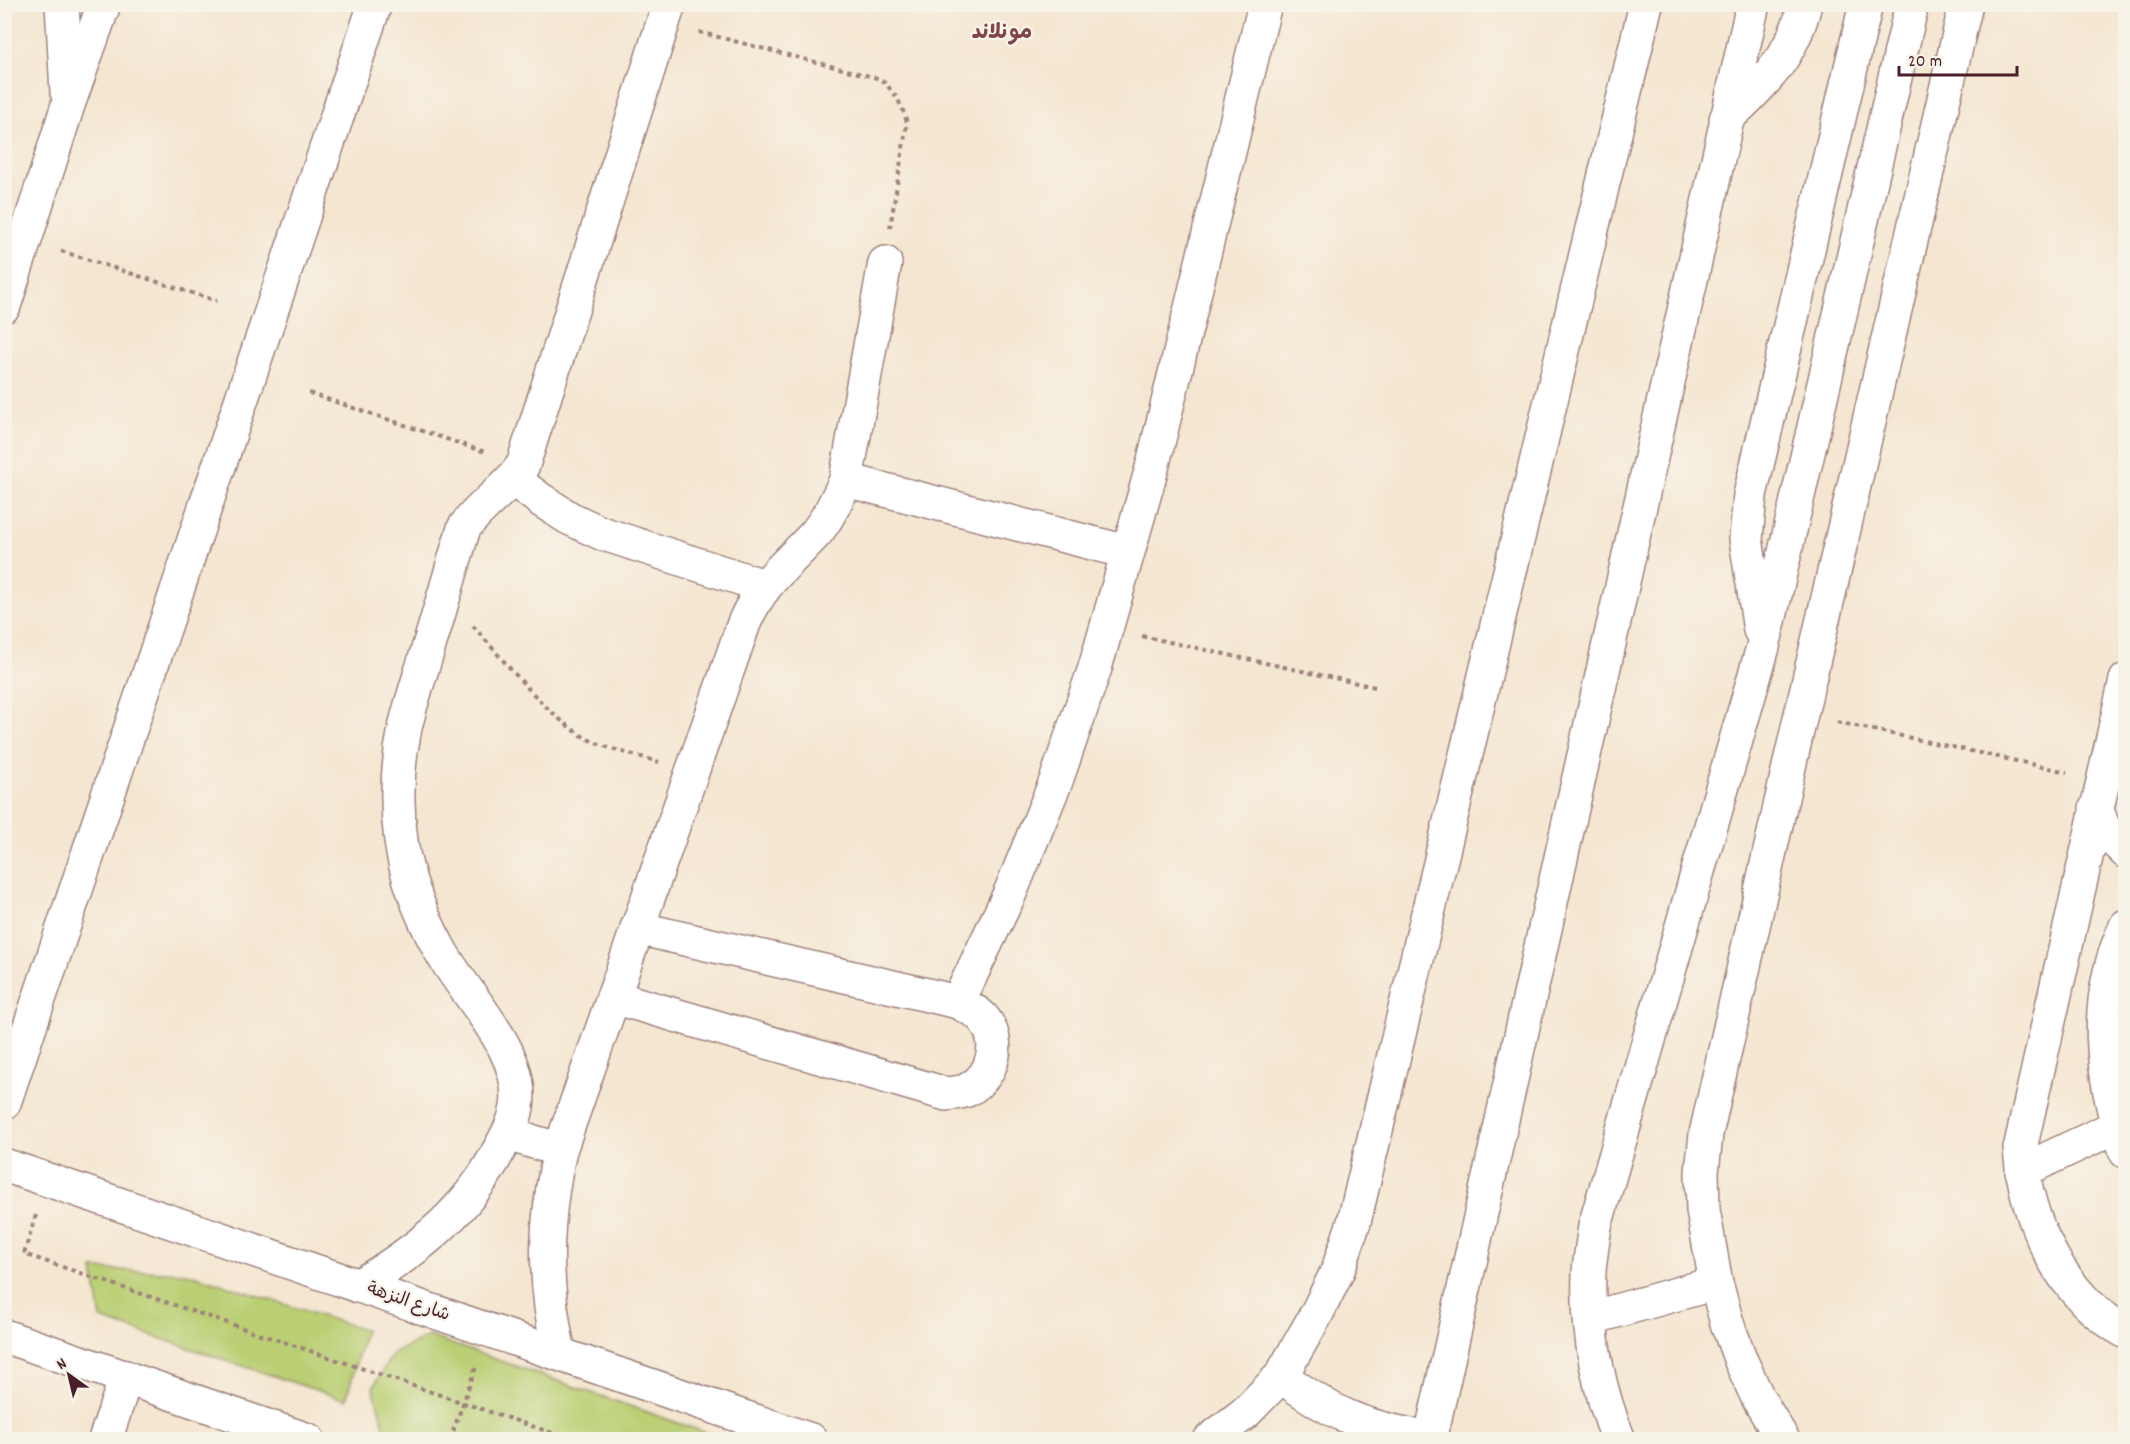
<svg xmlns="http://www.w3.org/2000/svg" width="2130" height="1444" viewBox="0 0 2130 1444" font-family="Dekko,'Playpen Sans Arabic',sans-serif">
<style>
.green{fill:#bacf73;stroke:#82774f;stroke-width:1.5}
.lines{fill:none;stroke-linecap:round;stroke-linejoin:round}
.minor-casing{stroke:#9f827e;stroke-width:36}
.tertiary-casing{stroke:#9f827e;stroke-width:36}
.secondary-casing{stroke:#9f827e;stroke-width:36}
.path{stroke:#9f827e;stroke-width:4;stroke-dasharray:4.5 4.5;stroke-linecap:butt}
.minor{stroke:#fff;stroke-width:33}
.tertiary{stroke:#fff;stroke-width:33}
.secondary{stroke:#fff;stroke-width:33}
.labels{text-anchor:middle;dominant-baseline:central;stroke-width:4.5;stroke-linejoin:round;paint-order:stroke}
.street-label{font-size:18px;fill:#4a1f2b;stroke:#f7f3e8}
.quarter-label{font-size:21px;font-weight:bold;fill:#80454c;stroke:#f7f3e8}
</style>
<rect width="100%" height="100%" fill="#f7f3e8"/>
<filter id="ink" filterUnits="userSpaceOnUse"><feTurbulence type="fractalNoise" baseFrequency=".0167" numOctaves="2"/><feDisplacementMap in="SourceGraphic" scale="12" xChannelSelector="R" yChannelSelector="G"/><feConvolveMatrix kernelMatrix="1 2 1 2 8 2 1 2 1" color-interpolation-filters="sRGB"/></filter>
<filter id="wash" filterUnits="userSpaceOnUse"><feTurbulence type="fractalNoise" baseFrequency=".008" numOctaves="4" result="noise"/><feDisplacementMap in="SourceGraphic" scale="24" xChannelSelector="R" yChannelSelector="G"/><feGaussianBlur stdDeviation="1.35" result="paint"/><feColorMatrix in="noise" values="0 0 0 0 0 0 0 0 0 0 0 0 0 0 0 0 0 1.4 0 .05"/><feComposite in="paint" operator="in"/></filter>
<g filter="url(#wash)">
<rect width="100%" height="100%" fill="#f4e6d0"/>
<g class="green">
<polygon points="93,1269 187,1273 365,1330 346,1400 101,1319"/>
<polygon points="429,1336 724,1439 422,1440 384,1427 373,1387 393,1353"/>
</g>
</g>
<g filter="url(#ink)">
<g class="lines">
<defs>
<g id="minor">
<polyline points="62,4 67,92"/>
<path d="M 1726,119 C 1763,85 1793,56 1805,4"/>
<polyline points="4,306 68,105 104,4"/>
<polyline points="513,479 541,500 569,518 601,533 764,586"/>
<polyline points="846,480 1127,552"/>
<polyline points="1760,630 1746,539 1750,495 1866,4"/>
<path d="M 2126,680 L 2020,1149 C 2026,1220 2060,1296 2126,1332"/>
<polyline points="2096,808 2105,831 2126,852"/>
<path d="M 2126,926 C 2091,1001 2101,1076 2126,1152"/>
<path d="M 613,997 L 946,1094 C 953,1093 963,1093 969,1089 C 994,1075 1003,1040 982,1017 C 977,1011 966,1007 958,1002 L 637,928"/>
<polyline points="958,1002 1010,893 1056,781 1095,668 1152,468 1265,4"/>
<polyline points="4,1103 375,4"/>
<polyline points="508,1134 560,1150"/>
<polyline points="2022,1171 2117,1126"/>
<path d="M 358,1286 C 412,1254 462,1216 493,1161 C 502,1144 514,1126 517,1107 C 526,1051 463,994 439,948 C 421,915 406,878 401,841 C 396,804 397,765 405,728 C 411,701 421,673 429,646 C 441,607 452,567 464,528 C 481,504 507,489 523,465 L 669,4"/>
<polyline points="1591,1318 1716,1283"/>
<path d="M 559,1353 C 543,1279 544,1224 560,1150 L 744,623 C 762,581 787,565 816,533 C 829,517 837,499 846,480 L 885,263"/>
<polyline points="105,1440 126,1377"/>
<path d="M 1619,1440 C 1597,1387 1587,1329 1589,1272 C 1590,1257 1593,1241 1595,1226 L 1763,647 L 1912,4"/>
<polyline points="1783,1440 1758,1398 1741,1361 1727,1323 1716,1283 1703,1210 1702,1172 1706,1134 1801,714 1966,4"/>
</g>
<g id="tertiary">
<path d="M 1281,1376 C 1331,1414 1367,1429 1430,1438"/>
<polyline points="1210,1440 1245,1413 1281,1376 1316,1315 1338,1270 1354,1222 1646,4"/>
<polyline points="1430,1440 1753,4"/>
</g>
<g id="secondary">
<polyline points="4,1165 811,1440"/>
<polyline points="4,1336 308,1440"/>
</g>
</defs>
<use href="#minor" class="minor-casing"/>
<use href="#tertiary" class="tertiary-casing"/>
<use href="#secondary" class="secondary-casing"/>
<g class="path">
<path d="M 699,32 L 881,79 C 895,93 902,104 907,123 L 890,228"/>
<polyline points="61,251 217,301"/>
<polyline points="309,393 485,452"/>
<path d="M 473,626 C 505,661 547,717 588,739 C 610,750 636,755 659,762"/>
<polyline points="1142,636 1375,687"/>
<polyline points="1837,722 2067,772"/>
<polyline points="36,1215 24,1254 573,1440"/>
<polyline points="450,1440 477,1364"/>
</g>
<use href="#minor" class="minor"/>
<use href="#tertiary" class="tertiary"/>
<use href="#secondary" class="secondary"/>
</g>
</g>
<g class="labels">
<g class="street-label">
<text transform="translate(408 1303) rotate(19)">شارع النزهة</text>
</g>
<g class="quarter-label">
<text x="1002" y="34">مونلاند</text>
</g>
</g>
<rect width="2130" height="1444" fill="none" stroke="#f7f3e8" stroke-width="24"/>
<g transform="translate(69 1375) rotate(326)" stroke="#f7f3e8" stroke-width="4.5" paint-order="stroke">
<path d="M0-4.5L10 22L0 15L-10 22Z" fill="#4a1f2b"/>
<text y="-9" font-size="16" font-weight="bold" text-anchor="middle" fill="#4a1f2b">N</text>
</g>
<path d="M1899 66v9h118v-9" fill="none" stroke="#4a1f2b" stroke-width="3"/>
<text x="1908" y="66" font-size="18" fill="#4a1f2b" stroke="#f7f3e8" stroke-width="4.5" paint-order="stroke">20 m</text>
</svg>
